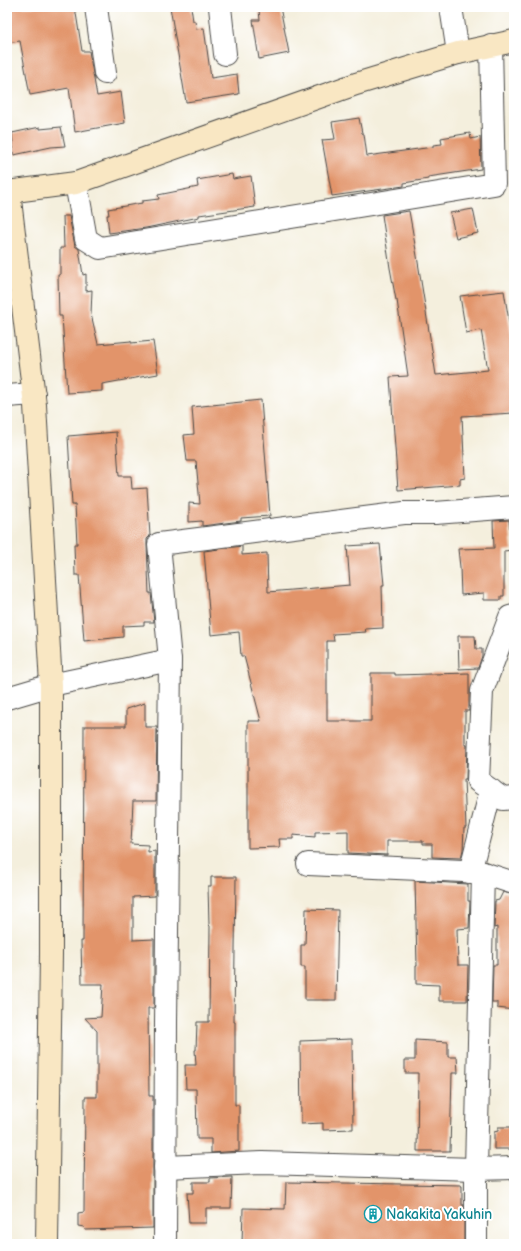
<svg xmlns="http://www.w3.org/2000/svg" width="521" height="1251" viewBox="0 0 521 1251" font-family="'Balsamiq Sans',sans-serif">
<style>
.building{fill:#e2946b}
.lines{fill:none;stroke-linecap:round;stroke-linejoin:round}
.street-casing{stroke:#494846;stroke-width:24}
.secondary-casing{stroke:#494846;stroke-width:24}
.street{stroke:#fff;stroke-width:22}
.secondary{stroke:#f9e7c3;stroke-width:22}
.labels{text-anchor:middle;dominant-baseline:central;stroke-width:4;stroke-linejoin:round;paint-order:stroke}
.culture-label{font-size:14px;fill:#0d838f;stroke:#fff;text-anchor:start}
</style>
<rect width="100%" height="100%" fill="#fff"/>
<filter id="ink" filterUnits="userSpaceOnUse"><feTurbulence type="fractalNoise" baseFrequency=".025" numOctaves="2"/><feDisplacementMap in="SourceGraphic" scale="8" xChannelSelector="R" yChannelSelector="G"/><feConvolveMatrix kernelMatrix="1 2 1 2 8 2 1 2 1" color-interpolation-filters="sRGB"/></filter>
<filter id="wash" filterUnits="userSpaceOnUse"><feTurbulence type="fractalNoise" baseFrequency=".012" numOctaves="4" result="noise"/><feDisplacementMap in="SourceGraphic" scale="16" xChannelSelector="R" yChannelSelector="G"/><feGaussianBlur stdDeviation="0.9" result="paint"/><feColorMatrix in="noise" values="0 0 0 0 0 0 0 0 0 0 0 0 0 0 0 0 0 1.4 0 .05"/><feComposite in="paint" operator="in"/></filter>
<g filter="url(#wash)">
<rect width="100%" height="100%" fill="#f4efdd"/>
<g id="blocks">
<g class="building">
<polygon points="7,7 75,7 82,51 89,51 97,96 121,92 125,123 75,132 69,88 30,95 20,41 7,43"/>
<polygon points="170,7 191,7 193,21 195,21 196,29 204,28 211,78 237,74 239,94 186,102"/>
<polygon points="273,7 280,7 289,53 259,59 253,20 260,20 259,10"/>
<polygon points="359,118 362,133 364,134 367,156 433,147 433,145 442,144 441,138 470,133 471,139 480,137 481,169 428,177 428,179 404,183 404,186 332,196 322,140 335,139 332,122"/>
<polygon points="40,127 40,129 61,127 65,146 51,147 14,155 12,133"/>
<polygon points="232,174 233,179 251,176 255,207 199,215 199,217 146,228 109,233 107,215 109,215 108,209 142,203 142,201 159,199 158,195 198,187 197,180"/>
<polygon points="473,209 478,233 456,238 450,213"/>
<polygon points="409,211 417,256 436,375 488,370 481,330 466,333 460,296 504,291 514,351 514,413 462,416 465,478 460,479 460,485 398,490 390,377 408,376 397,300 396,300 390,268 382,215"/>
<polygon points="63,216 69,216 75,246 79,249 83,275 86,274 86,291 92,290 91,314 98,344 131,341 131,343 153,341 158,374 102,384 102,391 67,393 62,316 59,316 58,275 60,275 60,248 64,248"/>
<polygon points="261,400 270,516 241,518 241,521 202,526 202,521 189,522 189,503 200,504 196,461 187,461 184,435 194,434 192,407"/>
<polygon points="116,432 119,476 131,476 132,489 147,488 150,536 147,539 147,545 149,593 151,593 154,622 144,622 144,625 123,626 123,637 84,641 79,575 75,575 74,544 77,544 75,505 72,505 68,436"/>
<polygon points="509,520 512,550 504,551 504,596 501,596 501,600 484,600 484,593 461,595 460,567 458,549 494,548 493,521"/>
<polygon points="380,544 384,585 382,585 383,628 365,629 366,632 333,634 334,641 327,641 327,721 371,721 371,673 395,673 395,675 469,673 469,711 465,711 465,745 467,745 466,779 464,779 466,828 464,828 463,850 461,858 432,857 432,844 423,844 423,841 387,841 387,855 348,853 348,831 315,832 315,837 293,835 293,839 279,839 280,847 248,848 248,721 261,721 244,656 241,656 239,632 211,635 204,551 242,546 242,555 267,553 268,592 350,585 347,546"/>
<polygon points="458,636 475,636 476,649 482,649 482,656 478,668 459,669"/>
<polygon points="145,703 145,727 157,727 156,801 133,801 131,844 148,845 148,852 155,851 155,896 133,897 133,940 154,939 154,1008 148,1008 149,1096 153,1096 153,1228 85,1230 84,1227 78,1226 78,1213 84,1212 85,1097 97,1097 97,1031 85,1018 101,1017 103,984 82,984 81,941 83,941 84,726 126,726 126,709"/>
<polygon points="211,877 236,877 234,1022 235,1022 235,1105 239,1105 239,1151 211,1153 211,1139 197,1139 196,1089 186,1089 185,1065 196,1065 195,1050 196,1050 197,1022 209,1022 210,926 209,925 208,886 211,886"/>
<polygon points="415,881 468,884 468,901 470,901 469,928 457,929 458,965 468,965 467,1001 439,1001 439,985 416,984 416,966 417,966"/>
<polygon points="503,892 514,895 514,1010 497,1008 497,1002 492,1002 493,965 497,965 497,927 494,928 495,901 499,900"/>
<polygon points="306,909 338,910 336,1000 305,1000 305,967 301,967 301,945 305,945"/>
<polygon points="352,1039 353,1129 323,1130 323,1123 301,1124 300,1041"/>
<polygon points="415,1040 448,1042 448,1057 457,1057 458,1073 452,1073 450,1151 417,1151 418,1073 405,1073 405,1060 415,1060"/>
<polygon points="498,1127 514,1127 514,1149 494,1149 494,1132 498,1131"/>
<polygon points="232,1177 231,1208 206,1208 206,1223 189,1223 187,1193 193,1193 193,1182 210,1182 210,1178"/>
<polygon points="286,1182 461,1185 461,1186 462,1186 462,1205 464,1205 464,1244 242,1244 243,1208 285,1209"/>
</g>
</g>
</g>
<g filter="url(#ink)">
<use href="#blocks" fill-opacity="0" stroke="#494846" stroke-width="1"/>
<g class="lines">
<defs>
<g id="street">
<polyline points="96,7 105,73"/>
<polyline points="220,7 225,54"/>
<polyline points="451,7 458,53"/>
<polyline points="76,183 86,239 100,248 494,184 491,45"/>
<polyline points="7,396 34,394"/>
<polyline points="514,616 510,617 482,691 478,781 503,799 514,798"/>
<polyline points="7,698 51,685 170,660"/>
<polyline points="308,864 463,871 483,873 514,883"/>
<polyline points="470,872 491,790"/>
<polyline points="165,1167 262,1163 476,1169 514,1168"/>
<polyline points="165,1244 166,1023 170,660 159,544 404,513 435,513 514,507"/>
<polyline points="476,1244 476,1169 483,873"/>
</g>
<g id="secondary">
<polyline points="7,192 76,183 356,84 458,53 514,41"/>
<polyline points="9,192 35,405 51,685 51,954 47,1244"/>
</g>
</defs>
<use href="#street" class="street-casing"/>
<use href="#secondary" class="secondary-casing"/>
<use href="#street" class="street"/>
<use href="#secondary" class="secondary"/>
</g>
</g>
<defs>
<symbol id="building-ring" viewBox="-11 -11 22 22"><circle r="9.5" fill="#fff" stroke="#0f9aa8" stroke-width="1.5"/><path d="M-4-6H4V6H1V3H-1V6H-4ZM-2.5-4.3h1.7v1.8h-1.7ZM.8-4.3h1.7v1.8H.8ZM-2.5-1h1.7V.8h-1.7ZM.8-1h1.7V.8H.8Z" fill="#0f9aa8"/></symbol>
</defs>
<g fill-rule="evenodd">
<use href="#building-ring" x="363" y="1204" width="20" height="20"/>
</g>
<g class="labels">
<g class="culture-label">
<text x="386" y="1214">Nakakita Yakuhin</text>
</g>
</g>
<rect width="521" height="1251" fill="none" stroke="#fff" stroke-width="24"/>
</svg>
